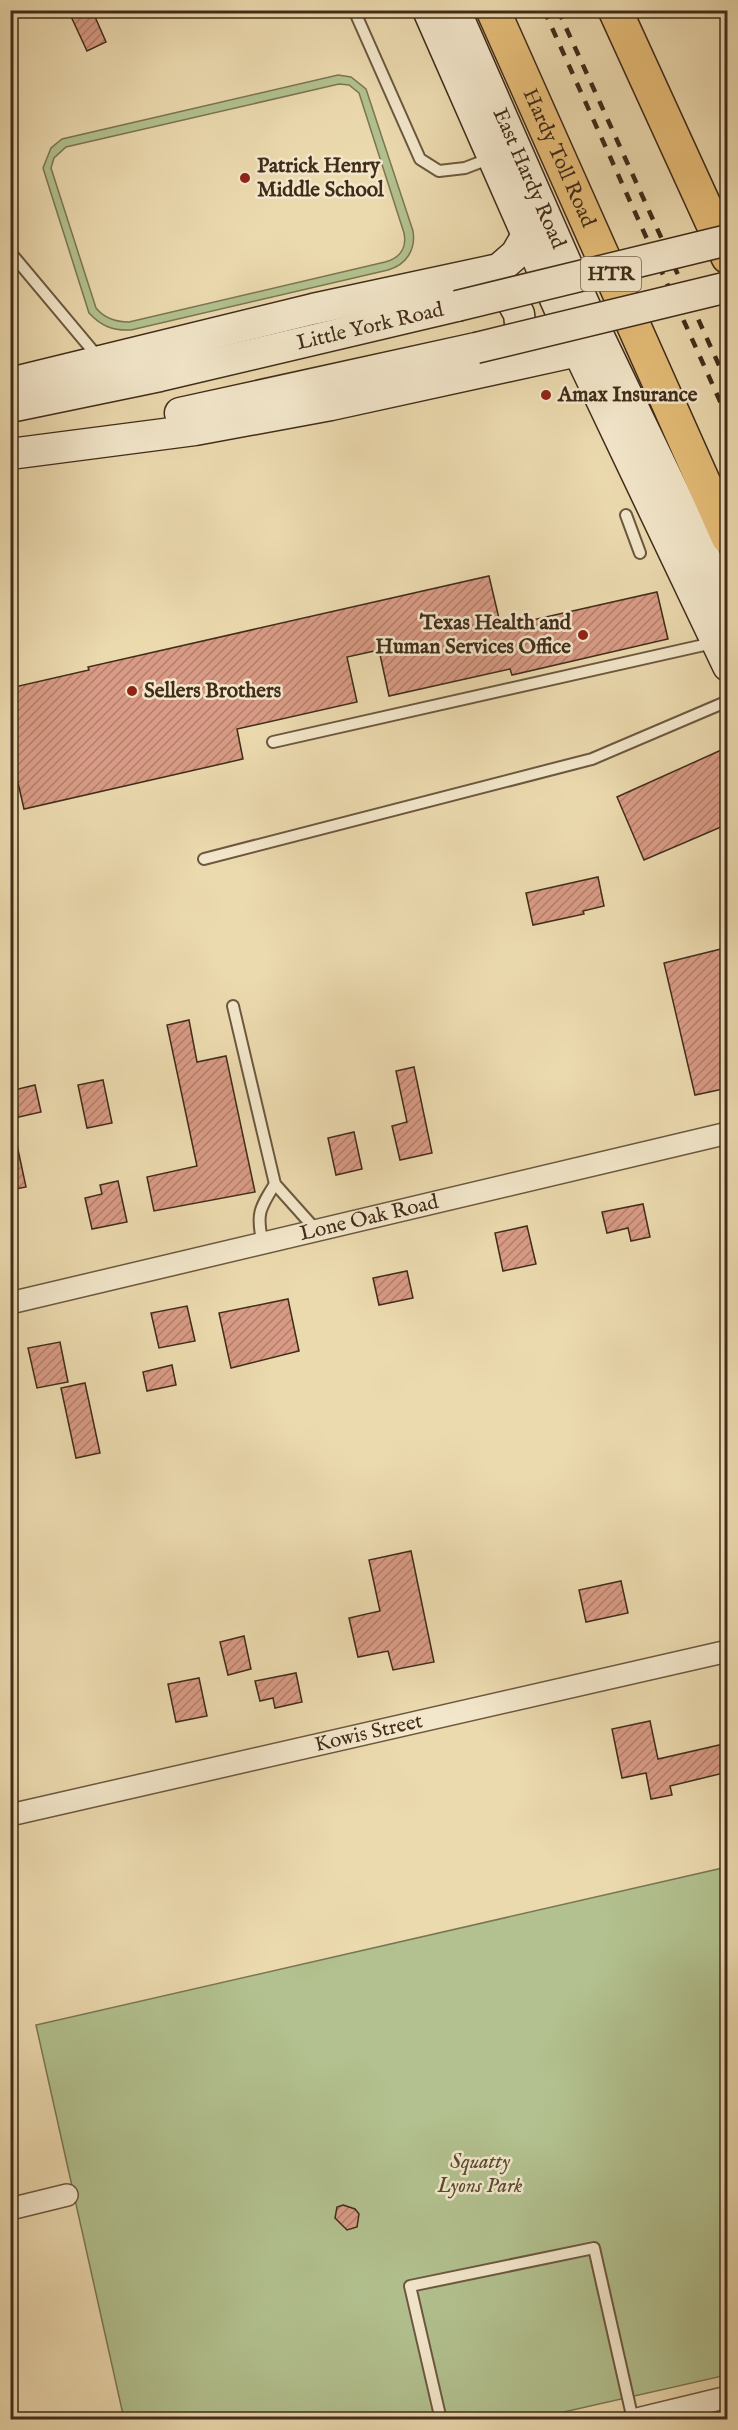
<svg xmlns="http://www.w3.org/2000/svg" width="738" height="2430" viewBox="0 0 738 2430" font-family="'IM FELL English',serif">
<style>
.green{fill:#b2c18f;stroke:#7a7654;stroke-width:1.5;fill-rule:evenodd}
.building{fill:url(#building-hatch);stroke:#412c1a;stroke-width:1.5}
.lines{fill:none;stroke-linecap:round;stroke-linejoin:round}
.lane-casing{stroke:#6c583f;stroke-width:14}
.street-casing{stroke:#6c583f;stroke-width:24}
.secondary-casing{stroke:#412c1a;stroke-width:33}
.highway-casing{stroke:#412c1a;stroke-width:36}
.lane{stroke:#f3e7cb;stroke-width:10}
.street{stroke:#f3e7cb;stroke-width:21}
.secondary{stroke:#f3e7cb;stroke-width:30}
.highway{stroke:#e6bd78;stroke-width:33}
.rail{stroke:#412c1a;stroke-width:4.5;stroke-dasharray:10 10;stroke-linecap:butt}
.secondary-bridge-casing{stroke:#412c1a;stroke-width:33;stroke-linecap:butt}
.secondary-bridge{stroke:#f3e7cb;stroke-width:30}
.poi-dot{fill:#8f2418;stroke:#f3e7cb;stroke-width:2}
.labels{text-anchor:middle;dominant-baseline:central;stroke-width:5;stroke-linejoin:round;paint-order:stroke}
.shield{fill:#f3e7cb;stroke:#76644f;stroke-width:1.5}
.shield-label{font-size:20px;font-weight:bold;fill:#412c1a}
.street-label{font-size:21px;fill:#412c1a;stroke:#f3e7cb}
.poi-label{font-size:21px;font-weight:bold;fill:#412c1a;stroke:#f3e7cb;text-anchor:start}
.park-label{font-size:21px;font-style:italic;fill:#584a31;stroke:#f3e7cb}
</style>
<defs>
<pattern id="building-hatch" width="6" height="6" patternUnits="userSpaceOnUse" patternTransform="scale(1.5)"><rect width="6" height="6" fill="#d99b85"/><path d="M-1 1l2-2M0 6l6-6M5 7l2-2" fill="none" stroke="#b27f6c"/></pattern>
</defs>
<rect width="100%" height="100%" fill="#ecdaaf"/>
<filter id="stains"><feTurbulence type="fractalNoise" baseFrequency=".00333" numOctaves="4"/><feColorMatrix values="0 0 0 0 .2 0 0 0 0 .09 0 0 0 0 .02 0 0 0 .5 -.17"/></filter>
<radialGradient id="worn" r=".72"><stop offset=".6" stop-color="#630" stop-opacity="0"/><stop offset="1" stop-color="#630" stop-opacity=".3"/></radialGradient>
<g class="green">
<path d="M 338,75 L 351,77 L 366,89 L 413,231 C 416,250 406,265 388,270 L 131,330 C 113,331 101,326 89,313 L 43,168 L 51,148 L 62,139 ZM 339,84 L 349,85 L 359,93 L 404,233 C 407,248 400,258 385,262 L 129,322 C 116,322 105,319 96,308 L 51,168 L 54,158 L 66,147 Z"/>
<polygon points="727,1867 727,2375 533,2419 124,2419 36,2025"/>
</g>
<g class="building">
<polygon points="68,10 92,10 106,42 87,51"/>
<polygon points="489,576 501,627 657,592 668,639 512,675 510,669 389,696 379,650 347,657 357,702 237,729 243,759 24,809 10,748 10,688 89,670 88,667"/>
<polygon points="728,747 728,824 644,860 617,797"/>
<polygon points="598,877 604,906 583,911 584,914 533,925 526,893"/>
<polygon points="721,949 728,976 728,1088 695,1095 664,963"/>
<polygon points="189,1020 197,1062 226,1056 255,1192 154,1211 147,1177 197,1166 167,1025"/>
<polygon points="414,1067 432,1153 400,1160 392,1126 407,1122 396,1071"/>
<polygon points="103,1080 112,1123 87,1128 78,1085"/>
<polygon points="35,1085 41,1112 10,1119 10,1091"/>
<polygon points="354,1132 362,1169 336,1175 328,1138"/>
<polygon points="17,1145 26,1187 10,1190 10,1146"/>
<polygon points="118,1181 127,1222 92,1229 85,1198 102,1194 100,1185"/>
<polygon points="643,1204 650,1237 631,1241 628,1228 607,1233 602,1212"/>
<polygon points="527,1226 536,1264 503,1271 495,1233"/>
<polygon points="407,1271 413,1298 379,1305 373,1278"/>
<polygon points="288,1299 299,1351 231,1368 219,1313"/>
<polygon points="187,1306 195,1341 159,1348 151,1313"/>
<polygon points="60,1342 68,1382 37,1388 28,1348"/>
<polygon points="172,1365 176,1385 147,1391 143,1372"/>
<polygon points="85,1383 100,1453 76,1458 61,1388"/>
<polygon points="411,1551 434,1662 393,1670 388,1651 358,1657 349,1618 380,1611 369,1560"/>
<polygon points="621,1581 628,1613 586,1622 579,1590"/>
<polygon points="244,1636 251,1669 228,1675 220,1642"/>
<polygon points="296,1673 302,1702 275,1708 273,1698 260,1701 255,1681"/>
<polygon points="199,1678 207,1716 176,1722 168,1684"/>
<polygon points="650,1721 658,1759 728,1743 728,1772 670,1786 672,1795 651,1799 646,1773 622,1778 612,1729"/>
<polygon points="343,2205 355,2209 359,2214 357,2227 347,2230 335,2218 337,2207"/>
</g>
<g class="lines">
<defs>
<g id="lane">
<polyline points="354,10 420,159 439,171 465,168 491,158"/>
<polyline points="10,252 98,357"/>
<polyline points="626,515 640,553"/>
<polyline points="273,742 713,643"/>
<polyline points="204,859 592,759 728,701"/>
<polyline points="233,1006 275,1184 317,1231"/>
<path d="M 263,1244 C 256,1215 259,1209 275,1184"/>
<polyline points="441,2420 410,2286 594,2248 633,2420"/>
</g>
<g id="street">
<path id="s1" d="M 10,1303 L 728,1133"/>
<path id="s2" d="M 10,1815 L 728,1651"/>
<polyline points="10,2209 67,2195"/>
<polyline points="633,2420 728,2397"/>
</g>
<g id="secondary">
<polyline points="428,10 578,351 728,666"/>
<path id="s3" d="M 455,10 L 592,322 L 728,605"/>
<polyline points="490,280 503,285 519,314 523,352 515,360"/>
<polyline points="10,383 313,309 499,269 516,254 527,235"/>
<path id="s4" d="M 10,407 L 160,376 L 457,306"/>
<polyline points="180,413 476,348"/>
<polyline points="10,454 195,430 331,405 578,351"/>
</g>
<g id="highway">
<path id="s5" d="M 493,10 L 728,537"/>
<polyline points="615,10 728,257"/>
</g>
</defs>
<use href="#lane" class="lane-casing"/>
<use href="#street" class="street-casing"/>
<use href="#secondary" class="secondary-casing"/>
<use href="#highway" class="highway-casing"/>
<use href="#lane" class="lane"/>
<use href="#street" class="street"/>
<use href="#secondary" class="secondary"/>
<use href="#highway" class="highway"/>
<g class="rail">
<polyline points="544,10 728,419"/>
<polyline points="558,10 728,385"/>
</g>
<defs>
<g id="secondary-bridge">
<polyline points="457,306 728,240"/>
<polyline points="476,348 728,287"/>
</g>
</defs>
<use href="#secondary-bridge" class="secondary-bridge-casing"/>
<use href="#secondary-bridge" class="secondary-bridge"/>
</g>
<g class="poi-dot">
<circle cx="245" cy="178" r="6"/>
<circle cx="546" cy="395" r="6"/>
<circle cx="583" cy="635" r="6"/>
<circle cx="132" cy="691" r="6"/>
</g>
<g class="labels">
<rect class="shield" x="581" y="257" width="60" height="34" rx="4.5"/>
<g class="shield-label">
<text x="611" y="274">HTR</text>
</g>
<g class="street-label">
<text stroke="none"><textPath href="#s5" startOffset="162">Hardy Toll Road</textPath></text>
<text stroke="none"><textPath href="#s3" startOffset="184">East Hardy Road</textPath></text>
<text stroke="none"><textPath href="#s4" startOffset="369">Little York Road</textPath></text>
<text stroke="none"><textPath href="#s1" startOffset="369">Lone Oak Road</textPath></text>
<text stroke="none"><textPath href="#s2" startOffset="368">Kowis Street</textPath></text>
</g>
<g class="poi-label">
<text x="257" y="166">Patrick Henry<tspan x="257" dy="24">Middle School</tspan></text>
<text x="558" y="395">Amax Insurance</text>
<text x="571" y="623" text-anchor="end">Texas Health and<tspan x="571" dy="24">Human Services Office</tspan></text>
<text x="144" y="691">Sellers Brothers</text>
</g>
<g class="park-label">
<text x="480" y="2162">Squatty<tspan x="480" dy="24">Lyons Park</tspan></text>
</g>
</g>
<rect width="738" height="2430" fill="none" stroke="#ecdaaf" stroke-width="36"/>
<rect x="12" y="12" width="714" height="2406" fill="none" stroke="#412c1a" stroke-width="3"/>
<rect x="18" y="18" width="702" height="2394" fill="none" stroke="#412c1a" stroke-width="1.5"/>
<rect width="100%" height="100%" filter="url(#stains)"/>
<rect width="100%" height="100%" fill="url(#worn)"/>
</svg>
